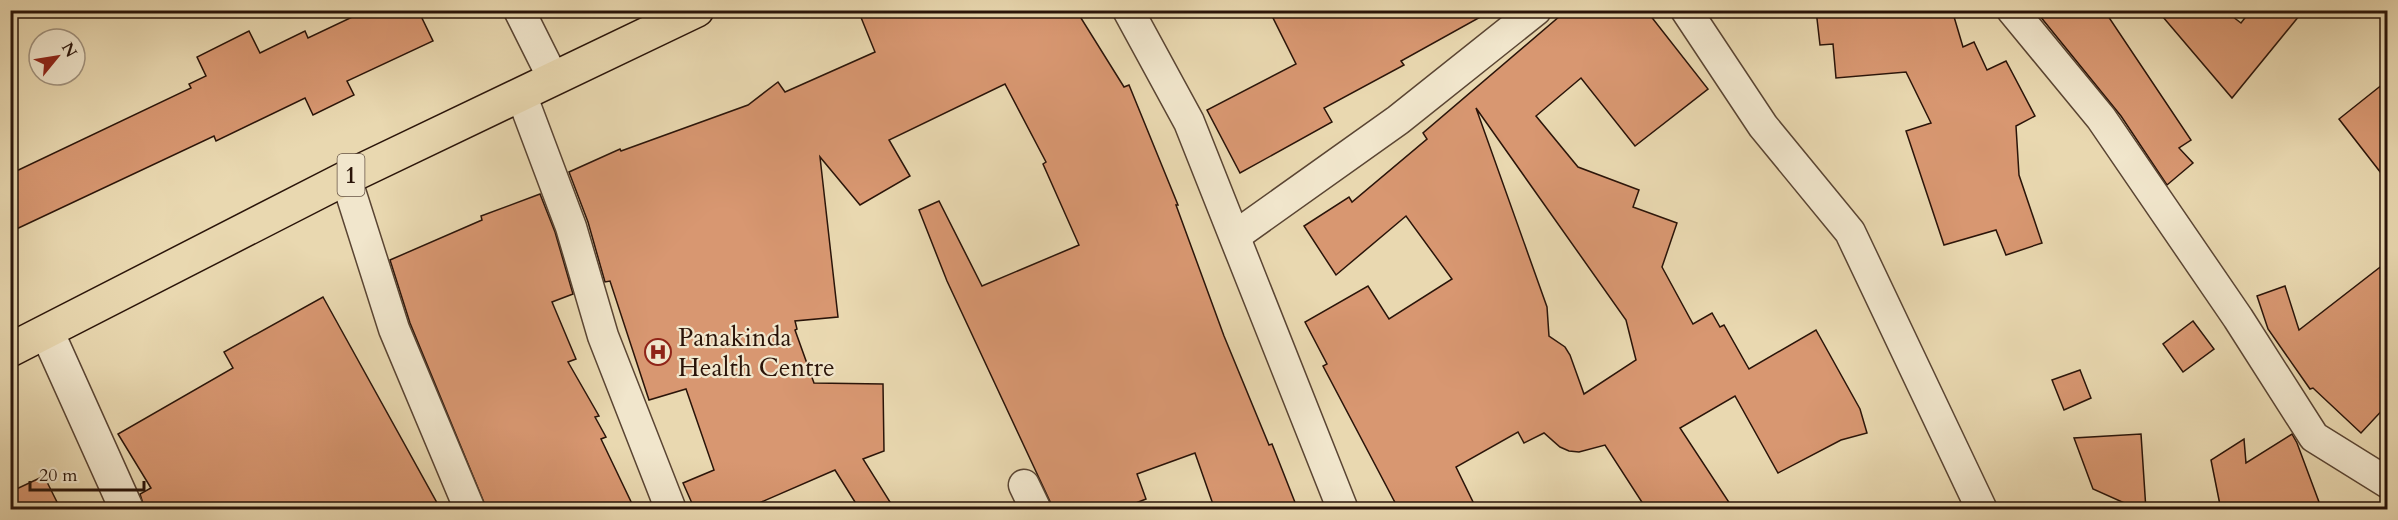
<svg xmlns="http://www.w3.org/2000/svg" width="2398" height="520" viewBox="0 0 2398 520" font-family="Cardo,serif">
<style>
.building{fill:#d89771;stroke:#2a1409;stroke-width:1.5;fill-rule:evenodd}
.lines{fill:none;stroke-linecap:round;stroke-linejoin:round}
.minor-casing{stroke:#5a4533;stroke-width:33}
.tertiary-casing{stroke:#5a4533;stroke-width:36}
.primary-casing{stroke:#2a1409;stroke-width:36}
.minor{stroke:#f1e6cc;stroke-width:30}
.tertiary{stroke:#f1e6cc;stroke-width:33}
.primary{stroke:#e9d8b0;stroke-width:33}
.labels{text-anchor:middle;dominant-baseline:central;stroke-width:4.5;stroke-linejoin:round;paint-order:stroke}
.shield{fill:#f1e6cc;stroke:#665344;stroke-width:1.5}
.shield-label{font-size:24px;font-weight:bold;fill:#2a1409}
.poi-label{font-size:26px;fill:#2a1409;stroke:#f1e6cc;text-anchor:start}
</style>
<rect width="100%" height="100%" fill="#e9d8b0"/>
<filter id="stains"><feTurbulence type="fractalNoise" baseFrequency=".00333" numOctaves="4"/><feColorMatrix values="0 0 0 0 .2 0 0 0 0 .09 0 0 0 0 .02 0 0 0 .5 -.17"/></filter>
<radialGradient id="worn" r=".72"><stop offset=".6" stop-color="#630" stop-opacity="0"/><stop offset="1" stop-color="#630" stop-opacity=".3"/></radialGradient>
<g class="building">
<polygon points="367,10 418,10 433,41 347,81 354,95 313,115 305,98 216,141 214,136 10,232 10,174 191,88 189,84 206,76 197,57 249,31 260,53 305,31 308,38"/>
<polygon points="858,10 1076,10 1124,87 1129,85 1178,205 1176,205 1224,336 1269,445 1272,444 1298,510 1215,510 1195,453 1137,474 1146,499 1118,510 1054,510 947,281 919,210 939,201 982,286 1079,245 1043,164 1046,162 1005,84 889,140 910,176 860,205 820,157 838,317 795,321 797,329 795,330 814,383 883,384 884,451 863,459 895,510 860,510 835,470 743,510 695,510 683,483 714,470 686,389 649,400 610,281 605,282 588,222 569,172 620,149 621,151 748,105 778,82 785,92 875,52"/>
<polygon points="1269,10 1493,10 1401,61 1404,65 1324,108 1332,122 1240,173 1207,110 1296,64"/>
<path d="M 1567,10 L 1646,10 L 1708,89 L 1635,146 L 1581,78 L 1536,116 L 1578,167 L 1639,190 L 1633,207 L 1677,223 L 1662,267 L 1693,324 L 1712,313 L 1720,327 L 1724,325 L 1749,369 L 1816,330 L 1860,409 L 1867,433 L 1841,440 L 1778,473 L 1735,396 L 1680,428 L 1734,510 L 1647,510 L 1605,445 L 1579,452 L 1569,451 L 1560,447 L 1544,433 L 1524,443 L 1518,432 L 1456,467 L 1477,510 L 1399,510 L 1323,366 L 1327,364 L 1305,322 L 1368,286 L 1389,319 L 1452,279 L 1406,216 L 1336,275 L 1304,226 L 1349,197 L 1352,202 L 1427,139 L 1423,133 ZM 1476,108 L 1626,320 L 1636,360 L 1584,394 L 1570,355 L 1565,347 L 1549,336 L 1547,307 Z"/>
<polygon points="1816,10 1952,10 1963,47 1974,42 1987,70 2006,61 2035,116 2016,126 2019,175 2042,243 2006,255 1996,230 1944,245 1906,131 1931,123 1906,72 1836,78 1833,44 1820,45"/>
<polygon points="2035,10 2104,10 2191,140 2179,148 2193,163 2167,185 2121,116"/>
<polygon points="2157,10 2224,10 2241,23 2251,10 2304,10 2232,98"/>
<polygon points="2388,80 2388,182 2339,119"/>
<polygon points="540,194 555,232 573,294 552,302 576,359 568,362 599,416 595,417 606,437 601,439 635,510 487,510 410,323 390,260 482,220 481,216"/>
<polygon points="2388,261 2388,404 2361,433 2313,388 2310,389 2268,329 2257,296 2285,286 2299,330"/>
<polygon points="323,297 441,510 145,510 140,494 151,488 118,434 233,368 224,352"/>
<polygon points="2193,321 2214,349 2183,372 2163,344"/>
<polygon points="2080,370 2091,398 2064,410 2052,380"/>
<polygon points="2141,434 2146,510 2140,510 2093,489 2074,438"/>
<polygon points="2292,434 2297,443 2322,510 2221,510 2211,460 2244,439 2246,463"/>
<polygon points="44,476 61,510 10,510 10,492"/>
</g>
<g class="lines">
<defs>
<g id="minor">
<polyline points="519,10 553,78"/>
<polyline points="1128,10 1189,122 1343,510"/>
<polyline points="1686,10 1763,126 1850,232 1982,510"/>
<polyline points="2012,10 2101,118 2238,318 2314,437 2388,483"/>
<polyline points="521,94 571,227 603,336 671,510"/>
<polyline points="346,178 394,329 470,510"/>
<polyline points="1235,236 1398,120 1536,10"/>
<polyline points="1024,485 1036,510"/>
</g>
<polyline id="tertiary" points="47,332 127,510"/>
<polyline id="primary" points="10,350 346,178 697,10"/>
</defs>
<use href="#minor" class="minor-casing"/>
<use href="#tertiary" class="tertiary-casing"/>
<use href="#primary" class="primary-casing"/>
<use href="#minor" class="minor"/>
<use href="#tertiary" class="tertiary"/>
<use href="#primary" class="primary"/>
</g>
<defs>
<symbol id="hospital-ring" viewBox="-11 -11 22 22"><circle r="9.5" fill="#f1e6cc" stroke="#8f2418" stroke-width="1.5"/><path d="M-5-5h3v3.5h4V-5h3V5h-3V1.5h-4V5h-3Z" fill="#8f2418"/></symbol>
</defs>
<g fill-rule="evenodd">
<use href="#hospital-ring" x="643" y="337" width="30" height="30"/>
</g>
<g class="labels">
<rect class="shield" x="337.5" y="154" width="27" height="42" rx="4.5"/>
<g class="shield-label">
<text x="351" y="175">1</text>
</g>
<g class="poi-label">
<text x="678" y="337">Panakinda<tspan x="678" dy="30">Health Centre</tspan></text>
</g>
</g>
<rect width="2398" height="520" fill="none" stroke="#e9d8b0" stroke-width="36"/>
<rect x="12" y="12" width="2374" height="496" fill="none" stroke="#2a1409" stroke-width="3"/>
<rect x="18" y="18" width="2362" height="484" fill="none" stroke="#2a1409" stroke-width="1.5"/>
<g transform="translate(57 57) rotate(60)"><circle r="28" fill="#f1e6cc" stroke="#a1927e" stroke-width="1.5"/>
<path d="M0-4.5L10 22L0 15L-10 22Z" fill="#8f2418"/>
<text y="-9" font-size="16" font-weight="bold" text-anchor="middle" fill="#2a1409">N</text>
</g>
<path d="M30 481v9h114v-9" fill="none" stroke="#2a1409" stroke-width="3"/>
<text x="39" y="481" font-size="18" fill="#2a1409" stroke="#f1e6cc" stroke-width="4.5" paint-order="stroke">20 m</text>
<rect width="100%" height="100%" filter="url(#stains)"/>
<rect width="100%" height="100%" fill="url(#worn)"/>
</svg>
